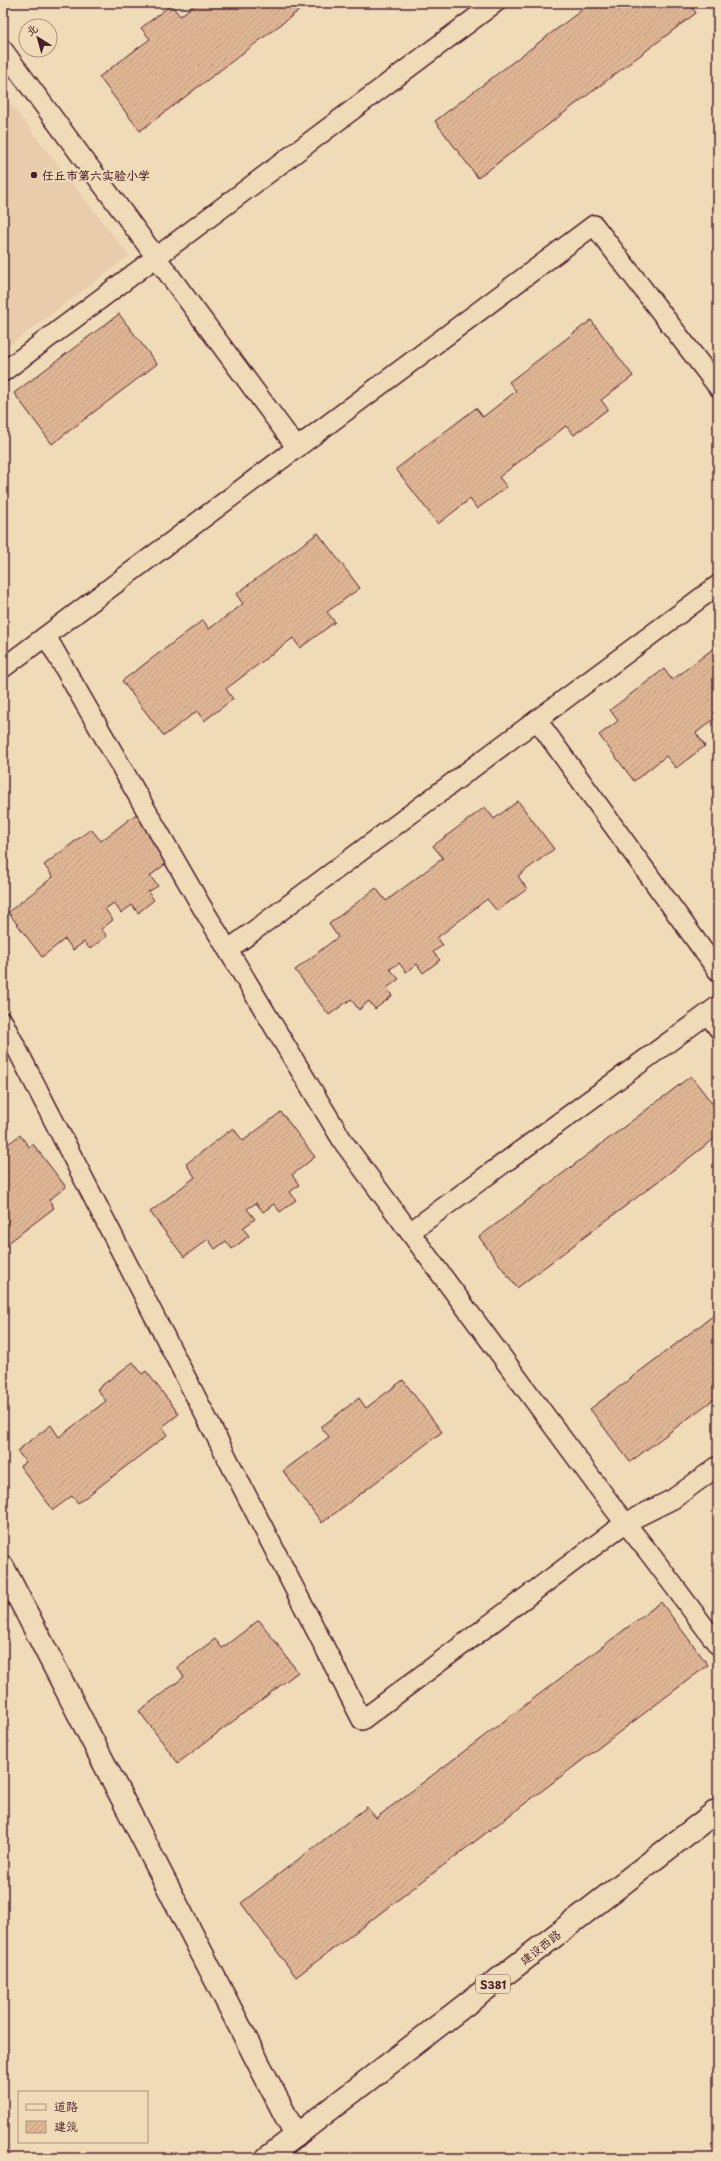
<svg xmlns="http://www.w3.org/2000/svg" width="721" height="2161" viewBox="0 0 721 2161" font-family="'Playpen Sans','LXGW WenKai TC',sans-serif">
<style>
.built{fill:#e8ccab}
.building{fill:url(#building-hatch);stroke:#4a1f2b}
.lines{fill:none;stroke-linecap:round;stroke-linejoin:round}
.service-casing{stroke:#4a1f2b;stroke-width:22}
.minor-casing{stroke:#4a1f2b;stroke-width:25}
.primary-casing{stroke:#4a1f2b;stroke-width:25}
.service{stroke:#f0dbb9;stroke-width:19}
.minor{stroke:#f0dbb9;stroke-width:22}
.primary{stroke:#f0dbb9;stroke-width:22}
.poi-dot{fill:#4a1f2b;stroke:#f0dbb9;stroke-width:1.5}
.labels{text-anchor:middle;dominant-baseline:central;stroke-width:4;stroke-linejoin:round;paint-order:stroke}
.shield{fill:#f0dbb9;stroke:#7c5756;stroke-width:1}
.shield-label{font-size:11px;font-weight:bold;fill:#4a1f2b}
.poi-label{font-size:12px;font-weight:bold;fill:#4a1f2b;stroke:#f0dbb9;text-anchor:start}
.street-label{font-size:12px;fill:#4a1f2b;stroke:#f0dbb9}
</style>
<defs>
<pattern id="building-hatch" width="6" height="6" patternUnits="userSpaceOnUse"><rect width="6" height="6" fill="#dfb695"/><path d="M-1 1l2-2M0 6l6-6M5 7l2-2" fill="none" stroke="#c19c81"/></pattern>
</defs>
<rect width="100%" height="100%" fill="#f0dbb9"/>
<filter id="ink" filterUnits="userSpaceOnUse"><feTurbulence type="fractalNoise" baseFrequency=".025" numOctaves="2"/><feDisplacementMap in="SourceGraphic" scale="8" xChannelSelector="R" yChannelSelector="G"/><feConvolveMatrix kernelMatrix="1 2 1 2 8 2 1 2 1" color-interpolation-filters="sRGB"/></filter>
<g filter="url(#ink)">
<polygon class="built" points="3,94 129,256 3,350"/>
<g class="building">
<polygon points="197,3 309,3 140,131 99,77 150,39 141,28 171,5 180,16"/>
<polygon points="591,3 689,3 696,13 478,178 435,121"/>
<polygon points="119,314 157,364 52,444 14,393"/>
<polygon points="591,320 633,376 601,400 608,409 574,435 566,426 499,477 507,487 477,509 470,499 438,524 396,469 476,408 483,417 516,391 509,382"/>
<polygon points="318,533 360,588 327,612 335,622 300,648 293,638 226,689 233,699 204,721 197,711 164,736 122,681 203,620 209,629 243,604 236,594"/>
<polygon points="718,645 718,716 696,733 705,746 676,768 666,756 634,781 599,735 618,721 610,710 664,669 672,680"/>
<polygon points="518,801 554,849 518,876 527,889 497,911 487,899 437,938 443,945 433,952 440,960 423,973 417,964 406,972 399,963 390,969 399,979 387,988 392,996 375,1009 369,1001 359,1010 351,999 329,1015 295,970 338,937 329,924 376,888 386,901 443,858 433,846 485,807 494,819"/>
<polygon points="139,812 173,858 150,876 158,886 148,892 154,900 138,913 132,905 121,913 114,903 105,909 113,920 101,929 107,936 90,949 84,942 73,950 65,939 42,957 8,912 53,877 44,865 91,829 101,841"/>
<polygon points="691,1076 718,1111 718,1136 517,1288 479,1237"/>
<polygon points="281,1112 315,1157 292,1175 299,1185 290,1192 296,1200 280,1212 274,1204 263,1212 256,1203 247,1209 255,1219 243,1228 249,1236 232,1249 226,1241 215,1249 208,1239 184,1257 150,1212 195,1177 186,1164 233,1128 243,1141"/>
<polygon points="20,1135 29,1147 33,1144 66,1187 49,1200 54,1208 3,1247 3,1148"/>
<polygon points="718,1312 718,1396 630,1462 590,1409"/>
<polygon points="133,1362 142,1374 146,1371 179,1414 162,1427 167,1435 78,1503 72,1496 53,1510 20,1466 26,1462 17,1451 51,1425 59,1437 106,1401 97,1389"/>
<polygon points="403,1380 442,1432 322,1523 283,1471 329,1437 321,1427 359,1398 366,1408"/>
<polygon points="661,1602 708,1665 296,1977 241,1903 367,1807 376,1818"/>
<polygon points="259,1620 298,1672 178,1763 139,1711 184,1677 177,1667 215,1639 222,1648"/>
</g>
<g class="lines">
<defs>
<g id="service">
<polyline points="3,50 297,448"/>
<polyline points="3,372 495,3"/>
<polyline points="46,636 199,902 344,1143 615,1510 650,1554 718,1645"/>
<polyline points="3,668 594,225 718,387"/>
<polyline points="537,720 718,971"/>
<polyline points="228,950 718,585"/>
<polyline points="708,1014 718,1028"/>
<polyline points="3,1022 362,1720 625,1523 673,1499 718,1466"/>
<polyline points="410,1232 718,1006"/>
</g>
<polyline id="minor" points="3,1567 296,2136"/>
<polyline id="primary" points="267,2158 718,1810"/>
</defs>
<use href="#service" class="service-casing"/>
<use href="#minor" class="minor-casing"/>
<use href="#primary" class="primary-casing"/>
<use href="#service" class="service"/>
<use href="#minor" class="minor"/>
<use href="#primary" class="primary"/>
</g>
</g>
<circle class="poi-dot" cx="34" cy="175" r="4"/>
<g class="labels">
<rect class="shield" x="476" y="1975" width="34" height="18" rx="3"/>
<g class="shield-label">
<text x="493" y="1984">S381</text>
</g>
<g class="poi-label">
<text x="42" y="175">任丘市第六实验小学</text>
</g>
<g class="street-label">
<text transform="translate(540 1947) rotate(-38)">建设西路</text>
</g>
</g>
<rect width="721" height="2161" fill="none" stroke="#f0dbb9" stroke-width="16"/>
<rect x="8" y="8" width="705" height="2145" fill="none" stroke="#4a1f2b" stroke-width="1.5" filter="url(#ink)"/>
<rect x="18" y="2091" width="130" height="52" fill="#f0dbb9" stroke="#ae9080"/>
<rect x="26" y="2104" width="20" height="6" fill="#f0dbb9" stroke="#ae9080"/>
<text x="54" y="2111" font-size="12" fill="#4a1f2b">道路</text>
<rect x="26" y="2121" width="20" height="12" fill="url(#building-hatch)" stroke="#ae9080"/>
<text x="54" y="2131" font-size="12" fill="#4a1f2b">建筑</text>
<g transform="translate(38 38) rotate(323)"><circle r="19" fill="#f0dbb9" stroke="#ae9080"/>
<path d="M0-3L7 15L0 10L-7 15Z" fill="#4a1f2b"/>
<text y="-6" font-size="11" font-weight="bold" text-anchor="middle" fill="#4a1f2b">北</text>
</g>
</svg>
